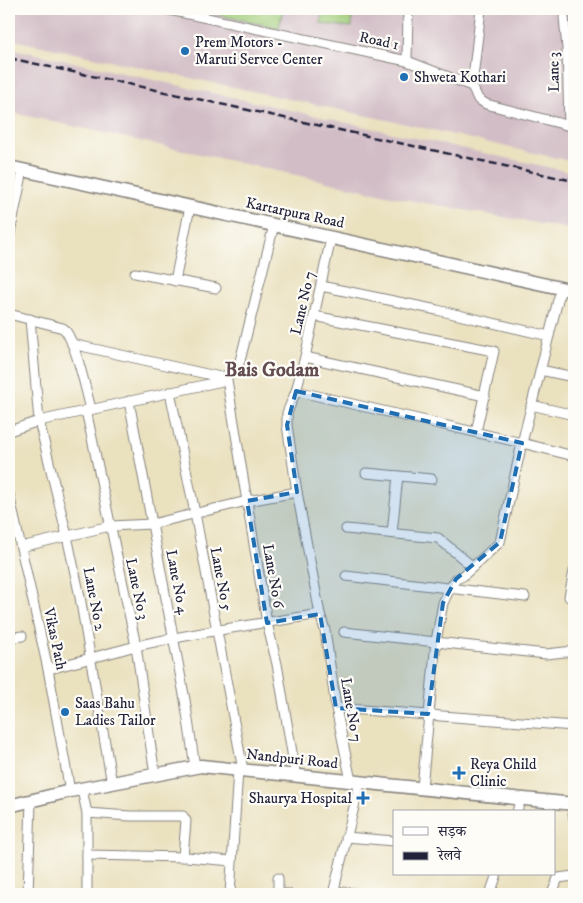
<svg xmlns="http://www.w3.org/2000/svg" width="583" height="903" viewBox="0 0 583 903" font-family="'IM FELL DW Pica','Noto Serif Devanagari',serif">
<style>
.industrial{fill:#d2bdc6}
.green{fill:#a1cd7a;stroke:#62785a}
.lines{fill:none;stroke-linecap:round;stroke-linejoin:round}
.street-casing{stroke:#86827d;stroke-width:11}
.secondary-casing{stroke:#86827d;stroke-width:15}
.street{stroke:#fff;stroke-width:9}
.secondary{stroke:#fff;stroke-width:12}
.rail{stroke:#22223b;stroke-width:2.5;stroke-dasharray:8 4;stroke-linecap:butt}
.marked{fill:#1f6fb2;fill-opacity:0.2;stroke:#1f6fb2;stroke-width:4;stroke-dasharray:10 6;stroke-linejoin:round}
.poi-dot{fill:#1f6fb2;stroke:#fdfcf7;stroke-width:2}
.labels{text-anchor:middle;dominant-baseline:central;stroke-width:4.5;stroke-linejoin:round;paint-order:stroke}
.street-label{font-size:15px;fill:#22223b;stroke:#fdfcf7}
.poi-label{font-size:15px;fill:#22223b;stroke:#fdfcf7;text-anchor:start}
.district-label{font-size:20px;font-weight:bold;fill:#614a50;stroke:#fdfcf7}
</style>
<rect width="100%" height="100%" fill="#fdfcf7"/>
<filter id="ink" filterUnits="userSpaceOnUse"><feTurbulence type="fractalNoise" baseFrequency=".02" numOctaves="2"/><feDisplacementMap in="SourceGraphic" scale="10" xChannelSelector="R" yChannelSelector="G"/><feConvolveMatrix kernelMatrix="1 2 1 2 8 2 1 2 1" color-interpolation-filters="sRGB"/></filter>
<filter id="wash" filterUnits="userSpaceOnUse"><feTurbulence type="fractalNoise" baseFrequency=".0096" numOctaves="4" result="noise"/><feDisplacementMap in="SourceGraphic" scale="20" xChannelSelector="R" yChannelSelector="G"/><feGaussianBlur stdDeviation="1.12" result="paint"/><feColorMatrix in="noise" values="0 0 0 0 0 0 0 0 0 0 0 0 0 0 0 0 0 1.4 0 .05"/><feComposite in="paint" operator="in"/></filter>
<g filter="url(#wash)">
<rect width="100%" height="100%" fill="#eae1bf"/>
<g class="industrial">
<polygon points="9,9 574,9 574,162 415,126 9,39"/>
<polygon points="9,48 574,173 574,230 409,200 9,112"/>
</g>
<g class="green">
<polygon points="191,9 283,9 279,28"/>
<polygon points="322,9 352,9 352,27 321,24"/>
</g>
</g>
<g filter="url(#ink)">
<g class="lines">
<defs>
<g id="street">
<polyline points="165,9 407,61 472,86 478,99 486,104 574,127"/>
<polyline points="564,17 567,48 569,126"/>
<polyline points="407,61 408,9"/>
<polyline points="472,86 481,9"/>
<polyline points="9,238 23,170"/>
<polyline points="331,238 305,357 296,391 287,413 287,425 297,492 320,614 325,630 336,708 351,781"/>
<polyline points="135,273 216,288"/>
<polyline points="175,281 190,207"/>
<polyline points="321,286 437,310 549,336"/>
<polyline points="561,288 522,443 574,456"/>
<path d="M 9,314 L 63,328 C 75,338 86,391 91,409"/>
<polyline points="314,316 494,351 476,432"/>
<polyline points="30,319 39,421 227,380 267,623 277,664 296,776"/>
<path d="M 72,344 L 220,377 C 232,375 235,371 240,361 L 274,225"/>
<polyline points="305,357 485,396"/>
<polyline points="540,370 574,377"/>
<polyline points="296,391 522,443 500,542 463,576 456,579 450,588 443,603 436,641 422,788"/>
<polyline points="170,392 195,513 243,770"/>
<polyline points="129,401 185,700 195,767"/>
<polyline points="531,405 574,415"/>
<polyline points="86,410 136,646 155,775"/>
<polyline points="9,431 39,421 67,536 80,597 112,784"/>
<polyline points="366,473 432,479"/>
<polyline points="9,494 48,669 70,791"/>
<polyline points="346,529 438,538 473,567"/>
<polyline points="392,533 398,476"/>
<polyline points="21,547 110,526 152,524 247,501 297,492"/>
<polyline points="346,576 525,597"/>
<polyline points="569,597 574,571"/>
<polyline points="344,632 546,654 574,651"/>
<polyline points="9,638 22,636"/>
<path d="M 48,669 C 77,662 106,654 136,646 C 196,632 259,624 320,614"/>
<polyline points="336,708 574,726"/>
<polyline points="82,790 87,813 87,894"/>
<polyline points="572,803 574,820"/>
<polyline points="517,812 521,798"/>
<polyline points="87,813 130,816 183,816 186,821 183,857"/>
<polyline points="346,837 394,841"/>
<polyline points="87,855 186,857 232,861"/>
<polyline points="278,878 278,893 288,894"/>
<polyline points="334,891 361,894"/>
<polyline points="28,894 31,801"/>
<polyline points="230,894 238,770"/>
<polyline points="333,894 360,782"/>
<polyline points="490,894 497,874"/>
<polyline points="552,894 558,878 574,876"/>
</g>
<g id="secondary">
<polyline points="9,167 574,291"/>
<polyline points="9,806 70,791 201,766 574,804"/>
</g>
</defs>
<use href="#street" class="street-casing"/>
<use href="#secondary" class="secondary-casing"/>
<use href="#street" class="street"/>
<use href="#secondary" class="secondary"/>
<polyline class="rail" points="9,58 574,181"/>
</g>
</g>
<path class="marked" d="M 296,391 L 522,443 L 500,542 L 456,579 L 443,603 L 428,714 L 336,708 L 320,614 L 267,623 L 247,501 L 297,492 L 287,425 Z"/>
<g class="poi-dot">
<circle cx="185" cy="51" r="5"/>
<circle cx="404" cy="77" r="5"/>
<circle cx="65" cy="712" r="5"/>
<path d="M456.5 765.5h5v5h5v5h-5v5h-5v-5h-5v-5h5z"/>
<path d="M360.5 790.5h5v5h5v5h-5v5h-5v-5h-5v-5h5z"/>
</g>
<g class="labels">
<g class="street-label">
<text transform="translate(379 41) rotate(12)">Road 1</text>
<text transform="translate(554 72) rotate(-91)">Lane 3</text>
<text transform="translate(295 213) rotate(12)">Kartarpura Road</text>
<text transform="translate(303 303) rotate(-77)">Lane No 7</text>
<text transform="translate(273 576) rotate(80)">Lane No 6</text>
<text transform="translate(221 579) rotate(79)">Lane No 5</text>
<text transform="translate(177 582) rotate(79)">Lane No 4</text>
<text transform="translate(137 589) rotate(78)">Lane No 3</text>
<text transform="translate(94 599) rotate(79)">Lane No 2</text>
<text transform="translate(55 639) rotate(78)">Vikas Path</text>
<text transform="translate(351 710) rotate(80)">Lane No 7</text>
<text transform="translate(292 759) rotate(6)">Nandpuri Road</text>
</g>
<g class="poi-label">
<text x="195" y="42">Prem Motors -<tspan x="195" dy="17">Maruti Servce Center</tspan></text>
<text x="414" y="77">Shweta Kothari</text>
<text x="75" y="703">Saas Bahu<tspan x="75" dy="17">Ladies Tailor</tspan></text>
<text x="470" y="764">Reya Child<tspan x="470" dy="17">Clinic</tspan></text>
<text x="352" y="798" text-anchor="end">Shaurya Hospital</text>
</g>
<g class="district-label">
<text x="272" y="370">Bais Godam</text>
</g>
</g>
<rect width="583" height="903" fill="none" stroke="#fdfcf7" stroke-width="30"/>
<rect x="393" y="810" width="162" height="65" fill="#fdfcf7" stroke="#a5a5ac"/>
<rect x="403" y="827" width="25" height="8" fill="#ffffff" stroke="#a5a5ac"/>
<text x="438" y="836" font-size="15" fill="#22223b">सड़क</text>
<rect x="403" y="852" width="25" height="8" fill="#22223b" stroke="#a5a5ac"/>
<text x="438" y="860" font-size="15" fill="#22223b">रेलवे</text>
</svg>
